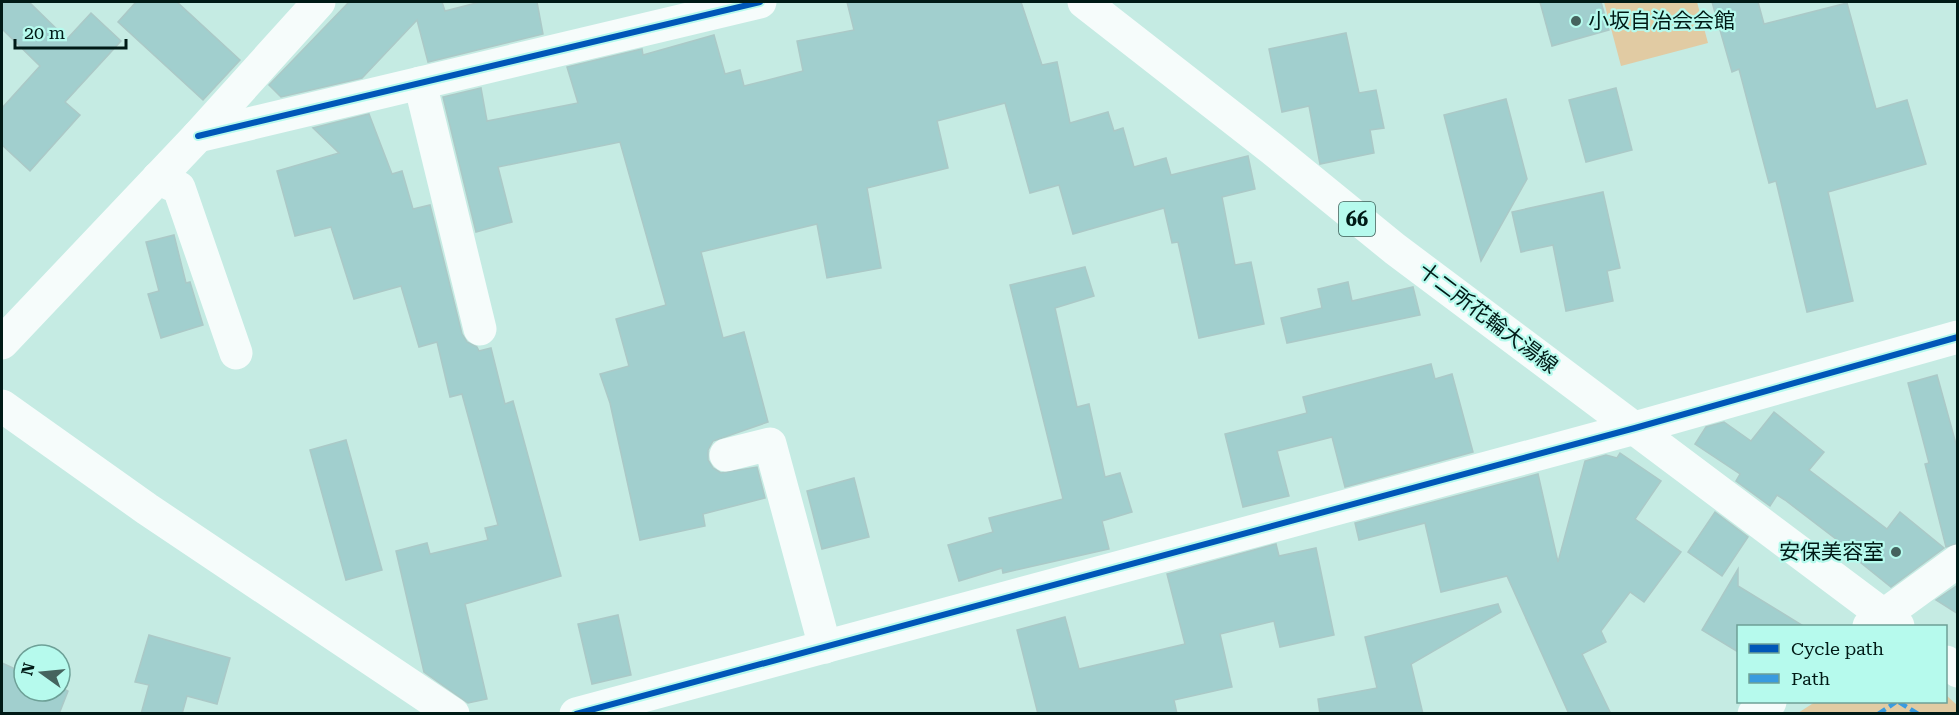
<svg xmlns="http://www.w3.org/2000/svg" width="1959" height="715" viewBox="0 0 1959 715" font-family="'Roboto Serif','Noto Sans JP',serif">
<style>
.green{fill:#e1cba3}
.building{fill:#a1cfce;stroke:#abc9c7;stroke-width:1.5}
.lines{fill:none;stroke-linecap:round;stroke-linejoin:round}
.minor{stroke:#f6fcfb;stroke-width:33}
.primary{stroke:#f6fcfb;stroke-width:33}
.quiet{stroke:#399bdf;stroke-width:4.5;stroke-dasharray:9 4.5;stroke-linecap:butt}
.cycleway-casing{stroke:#b6faed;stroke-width:10}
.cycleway{stroke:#0057b8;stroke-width:6}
.poi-dot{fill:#45635e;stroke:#b6faed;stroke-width:2}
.labels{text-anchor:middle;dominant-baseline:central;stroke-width:4.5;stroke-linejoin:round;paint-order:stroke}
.shield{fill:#b6faed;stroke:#375d56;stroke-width:1.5}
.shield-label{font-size:20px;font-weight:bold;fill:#001a16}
.poi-label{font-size:21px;fill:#001a16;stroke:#b6faed;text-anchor:start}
.street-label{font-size:21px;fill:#001a16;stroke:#b6faed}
</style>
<rect width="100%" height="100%" fill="#c5ebe3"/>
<g class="green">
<polygon points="1604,2 1697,2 1708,43 1621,66"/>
<polygon points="1946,695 1957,705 1957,713 1798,713 1815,702 1946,702"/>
</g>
<g class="building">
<polygon points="2,2 29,2 67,39 91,13 121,41 65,102 80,115 30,171 2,145 2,108 40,66 2,29"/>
<polygon points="136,2 177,2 240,60 203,100 118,22"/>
<polygon points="349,2 442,2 445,11 480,2 537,2 543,34 428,62 417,20 362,78 281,97 269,85"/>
<polygon points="847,2 1021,2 1042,65 1057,62 1070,123 1108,112 1114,131 1123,128 1134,167 1166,158 1171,175 1248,156 1255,189 1222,197 1235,265 1251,262 1264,324 1199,338 1178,242 1172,243 1164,208 1073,234 1059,185 1030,193 1005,103 937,121 948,168 867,188 881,268 827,278 817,224 701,252 723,338 744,332 768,422 713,441 708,450 708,460 713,468 721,473 757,467 765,498 703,514 705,526 640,540 610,403 600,374 629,366 616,319 666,305 620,142 498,167 512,222 476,232 443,97 481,88 487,121 578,103 567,67 642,49 643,55 714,35 725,74 740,70 744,86 803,71 797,41 854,30"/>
<polygon points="1540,2 1601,2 1609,30 1552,46"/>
<polygon points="1712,2 1758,2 1764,24 1847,3 1876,109 1907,100 1926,164 1828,192 1853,301 1807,312 1776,181 1769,183 1739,69 1732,72"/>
<polygon points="1346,33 1359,93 1376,90 1384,128 1370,130 1374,153 1320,164 1309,106 1282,112 1269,49"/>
<polygon points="1616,88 1632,150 1586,162 1569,100"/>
<polygon points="1506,99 1527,179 1481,261 1444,115"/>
<polygon points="369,114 392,174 402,171 413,209 430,205 462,334 467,342 477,347 479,351 491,348 505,404 513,401 561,576 465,604 487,699 468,703 424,672 396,551 427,543 430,554 488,540 485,528 498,525 462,394 450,397 437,342 419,347 401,286 354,299 331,227 295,236 277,171 339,153 313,128"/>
<polygon points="1603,192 1620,268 1607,271 1613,301 1566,311 1553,245 1521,252 1512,212"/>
<polygon points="174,235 186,283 190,282 203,325 161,338 148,294 159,291 146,242"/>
<polygon points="1085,267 1094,296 1055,308 1077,407 1089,404 1105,477 1120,473 1132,512 1102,521 1109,549 1003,573 1002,568 959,581 948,545 993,532 989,518 1063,499 1010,285"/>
<polygon points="1348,282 1352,301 1413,287 1420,315 1287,343 1281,318 1322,308 1318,289"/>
<polygon points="1431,364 1435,379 1452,374 1473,452 1345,487 1332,437 1277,451 1289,496 1243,507 1225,434 1307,413 1303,397"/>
<polygon points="1937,375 1958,451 1958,543 1946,547 1925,464 1929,463 1908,383"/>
<polygon points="1774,412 1824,452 1809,470 1887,529 1900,512 1944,548 1891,587 1860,562 1862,559 1785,500 1777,495 1770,506 1736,481 1740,474 1695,444 1706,427 1724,422 1751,441"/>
<polygon points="346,440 382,570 346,580 310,450"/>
<polygon points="1620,453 1661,481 1635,519 1681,552 1644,602 1630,592 1601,631 1606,642 1582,654 1611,714 1569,714 1507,576 1441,592 1425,523 1359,540 1355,523 1538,474 1558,562 1585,461 1606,455 1617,458"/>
<polygon points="854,478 869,537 822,549 807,491"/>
<polygon points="1715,512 1748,537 1722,576 1688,552"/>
<polygon points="1276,544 1279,556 1316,548 1334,635 1280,647 1274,621 1220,634 1232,687 1174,700 1177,714 1038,714 1017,630 1065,617 1079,669 1185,644 1167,574"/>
<polygon points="1738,569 1738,586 1805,627 1738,627 1738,652 1702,630"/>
<polygon points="1958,585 1958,614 1936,600"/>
<polygon points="1498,604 1501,612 1411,664 1423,714 1320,714 1318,699 1377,688 1365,637"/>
<polygon points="618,615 631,675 592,684 578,624"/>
<polygon points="149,635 230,658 217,704 187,696 182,714 141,714 149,685 135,682"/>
<polygon points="2,663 24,673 24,691 60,691 60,687 68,691 59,714 2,714"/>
</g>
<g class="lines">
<g class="minor">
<polyline points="420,83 480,329"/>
<polyline points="198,136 760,2"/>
<polyline points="158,178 179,188 236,353"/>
<polyline points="2,343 198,136 319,2"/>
<polyline points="2,406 147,509 453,714"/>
<polyline points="726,455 770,444 825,647"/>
<polyline points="1869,626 1958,561"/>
<polyline points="576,714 1635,428 1958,337"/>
<polyline points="1754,714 1770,702"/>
</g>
<g class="primary">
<polyline points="1084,2 1271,148 1395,249 1898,626"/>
<polyline points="1946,662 1958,671"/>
</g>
<g class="quiet">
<polyline points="1899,702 1918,714"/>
<polyline points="1878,714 1896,702"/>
</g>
<defs>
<g id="cycleway">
<polyline points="198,136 760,2"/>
<polyline points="576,714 1635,428 1958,337"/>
</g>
</defs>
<use href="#cycleway" class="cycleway-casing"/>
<use href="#cycleway" class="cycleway"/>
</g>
<g class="poi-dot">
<circle cx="1576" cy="21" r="6"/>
<circle cx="1896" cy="552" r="6"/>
</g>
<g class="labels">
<rect class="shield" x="1339" y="202" width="36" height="34" rx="4.5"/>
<g class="shield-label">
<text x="1357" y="219">66</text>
</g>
<g class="poi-label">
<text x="1588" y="21">小坂自治会会館</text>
<text x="1884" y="552" text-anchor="end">安保美容室</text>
</g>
<g class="street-label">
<text transform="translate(1488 318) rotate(37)">十二所花輪大湯線</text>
</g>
</g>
<rect width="1959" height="715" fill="none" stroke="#001a16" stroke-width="6"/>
<rect x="1737" y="625" width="210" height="78" fill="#b6faed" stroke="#6da097" stroke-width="1.5"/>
<rect x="1749" y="644" width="30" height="9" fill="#0057b8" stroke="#6da097" stroke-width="1.5"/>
<text x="1791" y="655" font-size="18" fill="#001a16">Cycle path</text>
<rect x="1749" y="674" width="30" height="9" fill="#399bdf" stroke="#6da097" stroke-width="1.5"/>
<text x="1791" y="685" font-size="18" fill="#001a16">Path</text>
<g transform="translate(42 673) rotate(285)"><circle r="28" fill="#b6faed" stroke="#6da097" stroke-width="1.5"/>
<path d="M0-4.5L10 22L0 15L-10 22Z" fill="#45635e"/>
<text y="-9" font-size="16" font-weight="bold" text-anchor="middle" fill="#001a16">N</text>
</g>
<path d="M15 39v9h111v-9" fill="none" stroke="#001a16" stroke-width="3"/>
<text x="24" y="39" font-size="18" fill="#001a16" stroke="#b6faed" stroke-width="4.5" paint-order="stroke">20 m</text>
</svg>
